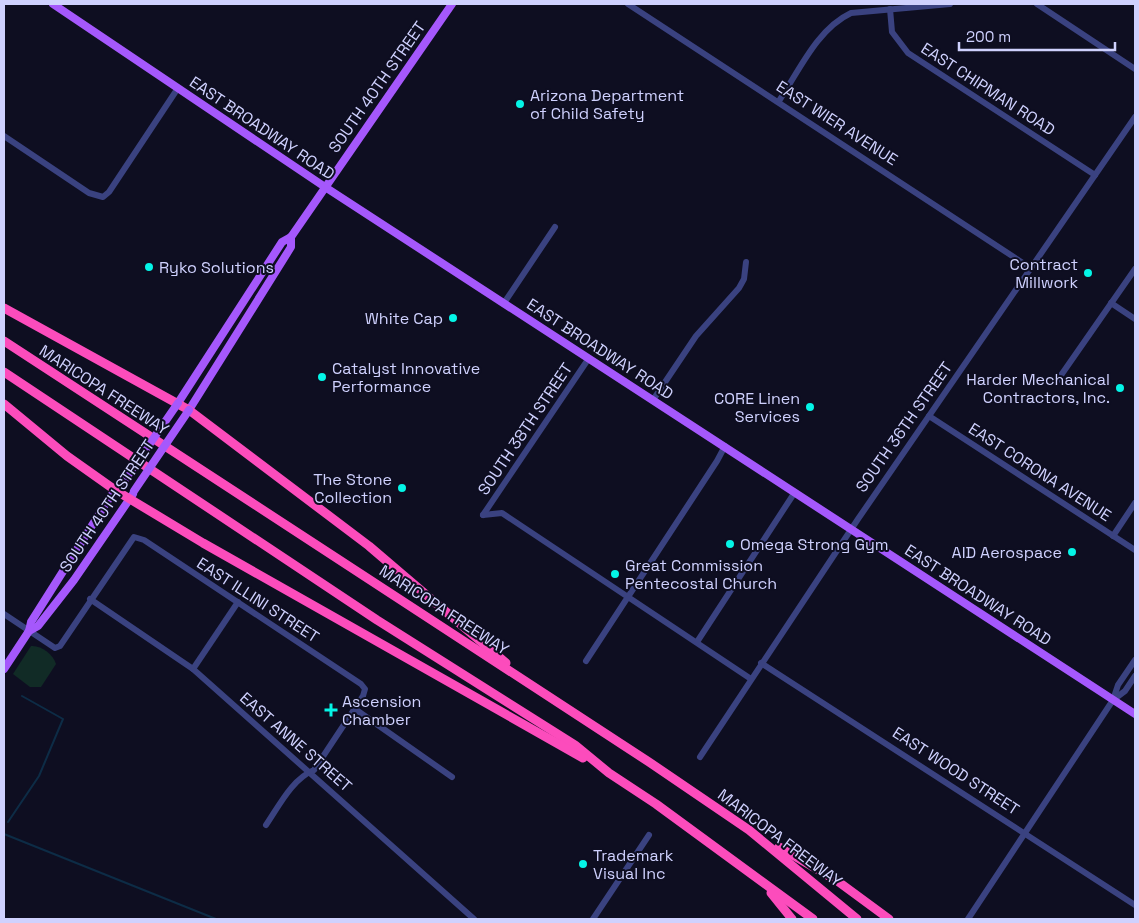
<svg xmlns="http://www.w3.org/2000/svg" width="1139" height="923" viewBox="0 0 1139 923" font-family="'Space Grotesk',sans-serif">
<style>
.green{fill:#112b26}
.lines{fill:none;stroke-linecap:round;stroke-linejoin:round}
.stream{stroke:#0d2c46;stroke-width:2}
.minor{stroke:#3a4280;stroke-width:6}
.major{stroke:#a558fc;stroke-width:8}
.highway{stroke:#fc4cbc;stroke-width:9}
.major-bridge{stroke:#a558fc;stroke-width:8}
.poi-dot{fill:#04f5e7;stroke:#0e0e21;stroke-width:2}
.labels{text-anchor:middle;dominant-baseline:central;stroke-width:4;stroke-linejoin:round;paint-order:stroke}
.street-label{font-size:16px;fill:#cfd1fe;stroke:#0e0e21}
.poi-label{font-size:16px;fill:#cfd1fe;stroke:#0e0e21;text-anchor:start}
</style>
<rect width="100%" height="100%" fill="#0e0e21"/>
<path class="green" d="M 31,646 C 41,645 53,654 56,664 L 41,687 L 30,687 L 13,674 Z"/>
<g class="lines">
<g class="stream">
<polyline points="8,822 39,776 63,719 22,696"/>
<polyline points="4,834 216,919"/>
</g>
<g class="minor">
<polyline points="628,4 1029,267"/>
<polyline points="1037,4 1135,69"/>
<polyline points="890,9 892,32 908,53 1095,175"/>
<path d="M 779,101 C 799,71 817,29 851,13 L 950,4"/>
<polyline points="4,136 89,193 103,197 109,192 178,88"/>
<polyline points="504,303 555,227"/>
<polyline points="1111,303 1135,319"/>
<polyline points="1057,381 1135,269"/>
<polyline points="653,400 696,336 739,288 744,279 746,262"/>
<polyline points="929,416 1135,550"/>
<polyline points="483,515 502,513 751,679"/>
<polyline points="483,515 589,358"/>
<polyline points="1113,536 1135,503"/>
<polyline points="90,599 193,669 474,919"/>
<path d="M 4,614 L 55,648 L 60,646 L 134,537 L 144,540 L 361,684 L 365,689 L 363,696 L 314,770 C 292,779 279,806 266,825"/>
<polyline points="697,642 795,492"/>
<polyline points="586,661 717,461 725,446"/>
<polyline points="761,663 1135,905"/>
<polyline points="193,669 238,602"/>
<polyline points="1113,700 1125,691 1135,676"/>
<polyline points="355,709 452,777"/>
<polyline points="700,757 858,519 1135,117"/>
<polyline points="593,919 649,835"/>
<polyline points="968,919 1113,700 1118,685 1135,660"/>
</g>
<g class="major">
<polyline points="53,4 325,187 1135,714"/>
<polyline points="178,403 282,242 291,237 452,4"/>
<polyline points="189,410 291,247 291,237"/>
<polyline points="29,631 38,626 74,580 133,494"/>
<polyline points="4,669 29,631 31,622 110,497 119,487"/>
</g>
<g class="highway">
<polyline points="4,308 189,410 369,546 506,663"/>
<polyline points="4,341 649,762 749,830 857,919"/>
<polyline points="4,372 377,620 575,745 609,773 656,804 813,919"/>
<polyline points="4,404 67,456 115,490 203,543 583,758"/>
<polyline points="779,847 836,880 889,919"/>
<polyline points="771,893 792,919"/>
</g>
<g class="major-bridge">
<polyline points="122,484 178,403"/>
<polyline points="134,491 189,410"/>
</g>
</g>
<g class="poi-dot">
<circle cx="520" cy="104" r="5"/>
<circle cx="149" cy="267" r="5"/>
<circle cx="1088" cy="273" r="5"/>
<circle cx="453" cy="318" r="5"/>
<circle cx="322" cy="377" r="5"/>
<circle cx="1120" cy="388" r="5"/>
<circle cx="810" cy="407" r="5"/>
<circle cx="402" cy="488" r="5"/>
<circle cx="730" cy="544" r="5"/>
<circle cx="1072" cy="552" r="5"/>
<circle cx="615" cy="574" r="5"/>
<path d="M328.5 702.5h5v5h5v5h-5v5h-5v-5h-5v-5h5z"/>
<circle cx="583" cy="864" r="5"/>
</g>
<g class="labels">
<g class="street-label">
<text transform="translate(377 87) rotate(-55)">SOUTH 40TH STREET</text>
<text transform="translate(988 89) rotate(33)">EAST CHIPMAN ROAD</text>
<text transform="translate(837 123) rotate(33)">EAST WIER AVENUE</text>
<text transform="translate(262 128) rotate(34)">EAST BROADWAY ROAD</text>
<text transform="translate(600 349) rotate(33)">EAST BROADWAY ROAD</text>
<text transform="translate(104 390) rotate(33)">MARICOPA FREEWAY</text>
<text transform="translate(904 427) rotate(-55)">SOUTH 36TH STREET</text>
<text transform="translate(525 429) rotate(-56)">SOUTH 38TH STREET</text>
<text transform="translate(1040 472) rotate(33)">EAST CORONA AVENUE</text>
<text transform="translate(107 506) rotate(-56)">SOUTH 40TH STREET</text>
<text transform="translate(978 595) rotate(33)">EAST BROADWAY ROAD</text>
<text transform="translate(258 600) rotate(33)">EAST ILLINI STREET</text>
<text transform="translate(444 610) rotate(33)">MARICOPA FREEWAY</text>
<text transform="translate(296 742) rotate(41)">EAST ANNE STREET</text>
<text transform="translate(956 771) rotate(33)">EAST WOOD STREET</text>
<text transform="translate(780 838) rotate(37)">MARICOPA FREEWAY</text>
</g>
<g class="poi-label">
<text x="530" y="95">Arizona Department<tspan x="530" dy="18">of Child Safety</tspan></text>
<text x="1078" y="264" text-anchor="end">Contract<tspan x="1078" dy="18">Millwork</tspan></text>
<text x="159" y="267">Ryko Solutions</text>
<text x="443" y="318" text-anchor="end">White Cap</text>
<text x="332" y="368">Catalyst Innovative<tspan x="332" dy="18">Performance</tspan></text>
<text x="1110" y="379" text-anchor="end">Harder Mechanical<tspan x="1110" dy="18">Contractors, Inc.</tspan></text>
<text x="800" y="398" text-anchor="end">CORE Linen<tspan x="800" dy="18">Services</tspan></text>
<text x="392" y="479" text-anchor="end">The Stone<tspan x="392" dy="18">Collection</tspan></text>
<text x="740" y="544">Omega Strong Gym</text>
<text x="1062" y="552" text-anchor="end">AID Aerospace</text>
<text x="625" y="565">Great Commission<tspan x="625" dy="18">Pentecostal Church</tspan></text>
<text x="342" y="701">Ascension<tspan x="342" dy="18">Chamber</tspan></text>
<text x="593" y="855">Trademark<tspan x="593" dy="18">Visual Inc</tspan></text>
</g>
</g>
<rect width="1139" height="923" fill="none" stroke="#cfd1fe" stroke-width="10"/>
<path d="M959 42v8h156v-8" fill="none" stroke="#cfd1fe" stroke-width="2.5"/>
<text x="966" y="42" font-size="15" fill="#cfd1fe" stroke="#0e0e21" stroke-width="4" paint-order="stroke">200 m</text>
</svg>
